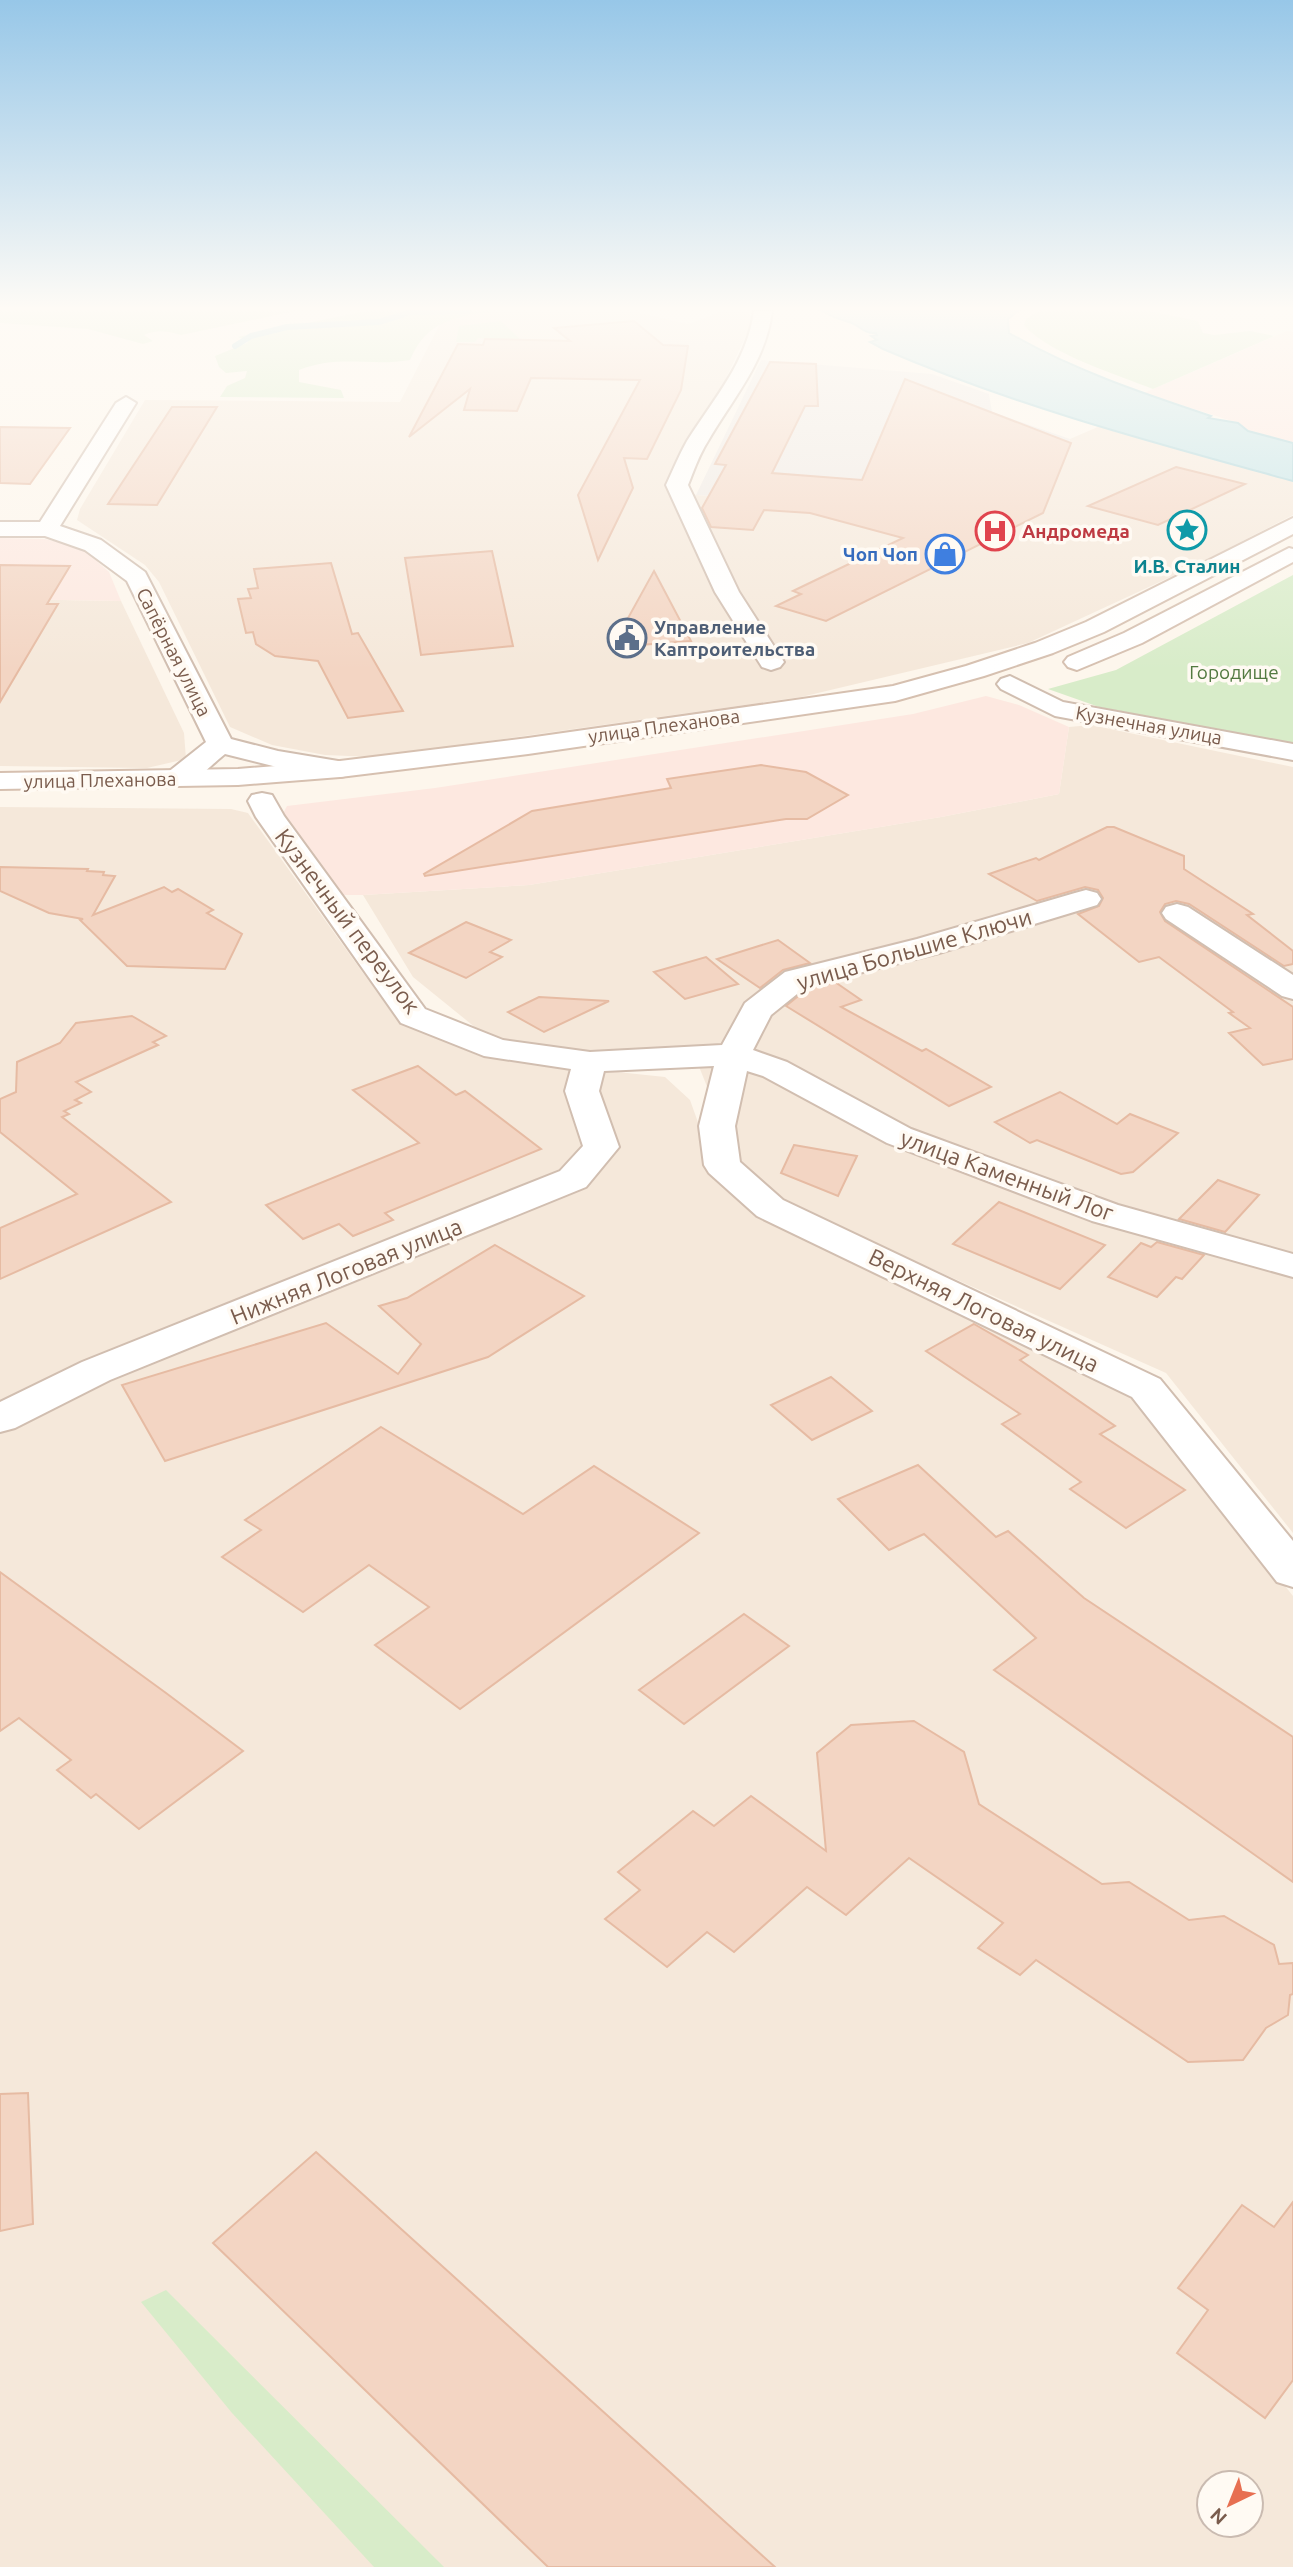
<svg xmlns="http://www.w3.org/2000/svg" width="1293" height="2567" viewBox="0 0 1293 2567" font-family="Ubuntu,sans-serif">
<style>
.residential{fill:#f5e8da;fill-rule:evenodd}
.commercial{fill:#fde8e0}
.industrial{fill:#efe9e4}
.green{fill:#d8ecc9}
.water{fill:#bfe3e8;stroke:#a5d3da;stroke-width:2}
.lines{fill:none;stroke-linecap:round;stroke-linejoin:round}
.stream{stroke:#a5d3da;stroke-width:6}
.building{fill:#f3d5c3;stroke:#e6bba3;stroke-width:2}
.minor-casing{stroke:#d1beb0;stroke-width:4}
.secondary-casing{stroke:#d6c0b0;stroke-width:4}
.minor{fill:#fff;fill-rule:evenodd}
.secondary{fill:#fff;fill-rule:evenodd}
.labels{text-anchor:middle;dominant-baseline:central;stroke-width:7;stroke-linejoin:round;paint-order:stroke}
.far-health-label{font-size:19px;font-weight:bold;fill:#be3a42;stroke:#fffaf3;text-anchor:start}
.far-shop-label{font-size:19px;font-weight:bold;fill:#366cbe;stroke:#fffaf3;text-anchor:end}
.far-culture-label{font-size:19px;font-weight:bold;fill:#0d838f;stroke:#fffaf3}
.far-service-label{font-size:19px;font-weight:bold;fill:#4e5e75;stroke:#fffaf3;text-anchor:start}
.far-street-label{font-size:19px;fill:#7a5c4d;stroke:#fffaf3}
.far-park-label{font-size:19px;fill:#537a41;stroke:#fffaf3}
.street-label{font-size:23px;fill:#7a5c4d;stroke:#fffaf3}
</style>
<rect width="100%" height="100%" fill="#fdf6ec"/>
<g class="residential">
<polygon points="495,311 631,311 688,324 723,311 748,311 753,321 719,393 668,481 696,495 725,497 1066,456 1070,439 1100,426 1293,481 1293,515 1192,567 1028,643 801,697 374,757 325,755 272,745 230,727 159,582 145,565 77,520 80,509 145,400 400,402 443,318"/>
<polygon points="0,599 121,601 184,733 186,759 147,768 0,766"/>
<polygon points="1091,725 1293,767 1293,1533 1166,1373 782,1202 734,1154 692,1049 585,1053 492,1041 413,977 363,895 529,885 941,817 1059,794 1069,727"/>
<path d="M 0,807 L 231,809 L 248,813 L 399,1023 L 485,1058 L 665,1077 L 690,1100 L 714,1167 L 1130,1391 L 1293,1596 L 1293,2567 L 0,2567 ZM 1209,2483 L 1251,2483 L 1251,2525 L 1209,2525 Z"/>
</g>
<g class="commercial">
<polygon points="1287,331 1293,332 1293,443 1248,431 1238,423 1144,393"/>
<polygon points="0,538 45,539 82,548 109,572 121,601 0,599"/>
<polygon points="986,696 1019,705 1069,727 1059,794 941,817 529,885 363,895 340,895 279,821 287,806 435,788 913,714"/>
</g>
<polygon class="industrial" points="761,360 932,374 989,394 992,412 1070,439 1046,506 952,513 696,495"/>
<g class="green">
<path d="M 0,311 L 295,311 L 181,335 C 167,331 157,329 144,335 L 153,341 L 143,344 L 88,329 L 0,323 Z"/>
<path d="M 366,311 L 492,311 C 454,318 427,320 410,360 C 370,367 340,354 299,370 L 299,382 L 341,390 L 344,398 L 220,397 L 227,386 L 245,378 L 247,371 L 226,373 L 219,367 L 215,356 L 247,343 L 248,341 L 238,337 Z"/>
<path d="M 1039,311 L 1150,311 L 1198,321 L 1203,333 L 1214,335 L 1250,331 L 1274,336 L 1153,389 C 1118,375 1047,353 1024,325 L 1026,319 Z"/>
<polygon points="501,321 524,343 478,338 475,342 456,342 459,326"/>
<polygon points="1293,575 1293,743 1099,707 1048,689 1116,670"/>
<polygon points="166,2290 444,2567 374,2567 232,2413 141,2302"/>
</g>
<path class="water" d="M 822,311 L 1018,311 L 1008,319 L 1009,333 C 1073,370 1142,393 1211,416 L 1208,418 L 1238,423 L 1248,431 L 1293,443 L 1293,481 C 1155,443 1015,406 883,349 L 870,342 L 877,340 L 871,336 L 877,335 L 876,333 C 864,334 859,325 849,322 C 838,319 832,317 822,311 Z"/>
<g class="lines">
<polyline class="stream" points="235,346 251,336 287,327 379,322 411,312 468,311"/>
</g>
<g class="building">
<polygon points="634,321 663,345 688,346 681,390 647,459 624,458 633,488 598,560 578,495 640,380 531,378 517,411 464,410 470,389 409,437 458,344 483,345 485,339 570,341 554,328"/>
<polygon points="770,362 816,364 818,406 805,406 772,473 862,480 905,379 1071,443 1043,513 826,621 776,606 801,594 793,591 903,538 810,513 764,510 753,530 711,527 702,508 726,465 715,464"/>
<polygon points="172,407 217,407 157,505 108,504"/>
<polygon points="0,427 70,428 30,484 0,483"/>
<polygon points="1176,467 1245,484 1158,525 1088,506"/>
<polygon points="492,551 513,646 421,655 405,558"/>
<polygon points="331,563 352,634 358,633 403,711 348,718 318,661 275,656 256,644 253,632 246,633 238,599 251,598 248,589 258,588 254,569"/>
<polygon points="0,565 70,566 47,604 58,604 0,702"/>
<polygon points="654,571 691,641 612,647"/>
<polygon points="761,765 806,772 848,795 807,819 786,819 425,876 424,874 532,811 671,788 667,779"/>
<polygon points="1107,827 1114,827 1184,856 1184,869 1253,914 1247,915 1293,951 1293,964 1284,966 1189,904 1176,901 1165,904 1160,912 1165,921 1293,1007 1293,1059 1263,1065 1229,1033 1250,1028 1229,1013 1233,1012 1159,957 1139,962 1078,914 1099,906 1103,898 1098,890 1085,887 1037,901 989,874 1036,858 1039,860"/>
<polygon points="0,867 88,869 87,871 104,872 103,875 115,876 93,915 164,887 172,892 178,889 213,910 207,913 242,934 225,969 127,966 80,920 83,919 49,913 0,891"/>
<polygon points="466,922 511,940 490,952 502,957 466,978 409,953"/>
<polygon points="778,940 810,963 783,970 760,988 717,959"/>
<polygon points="706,957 738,984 685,999 654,972"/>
<polygon points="835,982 861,1000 841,1007 922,1051 926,1049 991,1087 949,1106 786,1006 808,988"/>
<polygon points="539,997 609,1001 544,1032 508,1012"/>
<polygon points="132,1016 166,1036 153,1042 158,1045 76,1082 91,1092 75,1100 81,1103 64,1111 69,1114 62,1117 171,1202 0,1279 0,1228 77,1194 0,1132 0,1099 16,1092 17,1062 60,1043 76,1023"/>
<polygon points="418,1066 456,1095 465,1091 541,1149 385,1213 393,1220 353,1236 339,1224 303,1239 266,1205 419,1143 353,1090"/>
<polygon points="1060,1092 1117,1124 1130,1114 1178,1133 1133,1172 1121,1174 1037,1140 1030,1143 995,1122"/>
<polygon points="794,1145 857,1156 838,1196 781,1173"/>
<polygon points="1218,1180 1259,1195 1225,1232 1179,1219"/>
<polygon points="999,1202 1105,1245 1060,1289 953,1244"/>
<polygon points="1157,1242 1204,1255 1182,1279 1176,1277 1157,1297 1108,1277 1141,1243 1151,1247"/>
<polygon points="495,1245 584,1296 488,1357 165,1461 122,1385 326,1323 398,1374 421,1344 379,1306 407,1298"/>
<polygon points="974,1324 1028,1355 1020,1360 1115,1426 1100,1434 1185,1490 1126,1528 1070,1489 1081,1482 1002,1424 1020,1414 926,1351"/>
<polygon points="831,1377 872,1411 812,1440 771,1405"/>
<polygon points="381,1427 523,1514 594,1466 699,1533 460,1709 375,1645 429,1607 369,1565 303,1612 222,1557 261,1530 245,1520"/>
<polygon points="918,1465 996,1537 1008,1531 1084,1598 1293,1737 1293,1882 994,1670 1036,1638 924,1534 889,1550 838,1499"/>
<polygon points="0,1572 166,1693 243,1751 139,1829 96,1794 91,1798 57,1770 71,1760 19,1718 0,1731"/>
<polygon points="744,1614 789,1646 684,1724 639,1690"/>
<polygon points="914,1721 964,1752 979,1804 1102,1884 1129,1882 1189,1920 1224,1916 1274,1945 1279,1964 1293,1963 1293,1994 1290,1995 1288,2015 1266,2028 1243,2060 1188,2062 1036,1960 1020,1975 978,1948 1003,1923 909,1858 846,1915 807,1887 734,1952 707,1932 667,1967 605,1919 640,1890 618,1872 693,1811 714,1826 751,1796 826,1851 817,1753 851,1725"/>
<polygon points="28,2093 33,2224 0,2231 0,2094"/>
<polygon points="316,2152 775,2567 548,2567 213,2243"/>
<polygon points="1293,2202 1293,2380 1265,2418 1177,2353 1208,2310 1178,2288 1242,2205 1274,2227"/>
</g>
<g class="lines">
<defs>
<g id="minor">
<path d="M 754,311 L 772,311 C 766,362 733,398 708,441 C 699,455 694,470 688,485 L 739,592 L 784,662 L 780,667 L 771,670 L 762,667 L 715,592 L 666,485 C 673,470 679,455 687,441 C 714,398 747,362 754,311 Z"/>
<path d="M 126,397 L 136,403 L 60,526 L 101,540 L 145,572 L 231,739 L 278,751 L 350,763 L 354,769 L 350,775 L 340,777 L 277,767 L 225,754 C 208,767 190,791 167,785 L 163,779 L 167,773 L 206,742 L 127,581 L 85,550 L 45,536 L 0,536 L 0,522 L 40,522 L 116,403 Z"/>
<polygon points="1010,676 1063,702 1293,744 1293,760 1055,716 1001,689 997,684 1001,679"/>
<polygon points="262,793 272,795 284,816 425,1009 503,1040 590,1052 722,1045 745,1003 785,972 917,939 1075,893 1086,890 1097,893 1101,899 1097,905 939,953 807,986 771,1015 753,1050 787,1062 911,1129 1118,1205 1293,1254 1293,1277 1092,1221 887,1143 763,1076 747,1071 735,1126 740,1162 783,1200 1160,1379 1293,1541 1293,1587 1277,1582 1132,1397 757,1216 709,1173 704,1165 699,1126 714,1066 604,1071 599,1091 619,1147 586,1187 110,1380 15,1428 0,1432 0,1402 82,1362 560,1171 583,1146 565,1091 571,1069 484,1056 401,1023 256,817 248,801 252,795"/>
<polygon points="1177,904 1188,907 1293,975 1293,999 1282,996 1166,919 1162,913 1166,907"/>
</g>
<g id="secondary">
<polygon points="1293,518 1293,534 1104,632 1053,653 984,676 895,701 528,754 340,777 238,785 0,789 0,773 238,769 340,761 528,738 893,686 966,666 1035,643 1086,622"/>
<polygon points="1289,548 1293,549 1293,562 1142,643 1077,670 1068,667 1064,662 1068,657 1124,633"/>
</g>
</defs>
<use href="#minor" class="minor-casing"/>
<use href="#secondary" class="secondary-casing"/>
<use href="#minor" class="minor"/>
<use href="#secondary" class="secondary"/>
</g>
<linearGradient id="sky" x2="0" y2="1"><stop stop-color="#97c7e8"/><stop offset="0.46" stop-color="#fefbf6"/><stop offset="1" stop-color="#fefbf6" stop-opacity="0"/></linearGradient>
<rect width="1293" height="670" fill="url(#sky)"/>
<defs>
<symbol id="sight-ring" viewBox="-11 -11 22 22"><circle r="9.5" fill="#fffaf3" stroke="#0f9aa8" stroke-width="1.5"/><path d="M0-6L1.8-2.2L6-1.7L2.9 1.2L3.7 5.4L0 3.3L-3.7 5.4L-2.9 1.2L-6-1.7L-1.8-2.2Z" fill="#0f9aa8"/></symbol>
<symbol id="hospital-ring" viewBox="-11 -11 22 22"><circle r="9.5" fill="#fffaf3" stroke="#e0444e" stroke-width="1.5"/><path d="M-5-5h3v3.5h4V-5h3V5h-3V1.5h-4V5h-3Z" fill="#e0444e"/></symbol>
<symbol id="shop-ring" viewBox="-11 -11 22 22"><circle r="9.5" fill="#fffaf3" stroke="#3f7fe0" stroke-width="1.5"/><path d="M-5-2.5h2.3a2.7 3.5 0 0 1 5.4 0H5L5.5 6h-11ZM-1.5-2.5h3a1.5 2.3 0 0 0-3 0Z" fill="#3f7fe0"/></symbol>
<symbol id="civic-ring" viewBox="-11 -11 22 22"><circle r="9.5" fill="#fffaf3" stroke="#5c6f8a" stroke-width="1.5"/><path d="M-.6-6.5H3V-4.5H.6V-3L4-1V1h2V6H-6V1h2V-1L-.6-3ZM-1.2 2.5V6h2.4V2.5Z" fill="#5c6f8a"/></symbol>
</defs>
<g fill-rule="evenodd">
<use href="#sight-ring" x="1165" y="508" width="44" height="44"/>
<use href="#hospital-ring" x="973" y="509" width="44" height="44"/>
<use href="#shop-ring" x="923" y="532" width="44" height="44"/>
<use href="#civic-ring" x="605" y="616" width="44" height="44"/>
</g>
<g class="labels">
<g class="far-health-label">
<text x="1022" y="531">Андромеда</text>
</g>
<g class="far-shop-label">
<text x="918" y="554">Чоп Чоп</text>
</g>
<g class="far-culture-label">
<text x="1187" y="566">И.В. Сталин</text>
</g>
<g class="far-service-label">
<text x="654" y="627">Управление<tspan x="654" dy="22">Каптроительства</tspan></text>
</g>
<g class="far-street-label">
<text transform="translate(174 652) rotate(63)">Сапёрная улица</text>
<text transform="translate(1149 725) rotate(10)">Кузнечная улица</text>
<text transform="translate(664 726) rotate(-8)">улица Плеханова</text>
<text transform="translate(100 780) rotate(-1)">улица Плеханова</text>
</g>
<g class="far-park-label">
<text x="1234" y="672">Городище</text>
</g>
<g class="street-label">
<text transform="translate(348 921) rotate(53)">Кузнечный переулок</text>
<text transform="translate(914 949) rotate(-16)">улица Большие Ключи</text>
<text transform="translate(1007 1175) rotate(20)">улица Каменный Лог</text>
<text transform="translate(346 1271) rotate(-22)">Нижняя Логовая улица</text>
<text transform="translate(984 1310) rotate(26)">Верхняя Логовая улица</text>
</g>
</g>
<g transform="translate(1230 2504) rotate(223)"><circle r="33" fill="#fffaf3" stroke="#cabbb1" stroke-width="2"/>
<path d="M0-5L12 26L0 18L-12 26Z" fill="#e76f51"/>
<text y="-10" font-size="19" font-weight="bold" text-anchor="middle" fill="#7a5c4d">N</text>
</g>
</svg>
